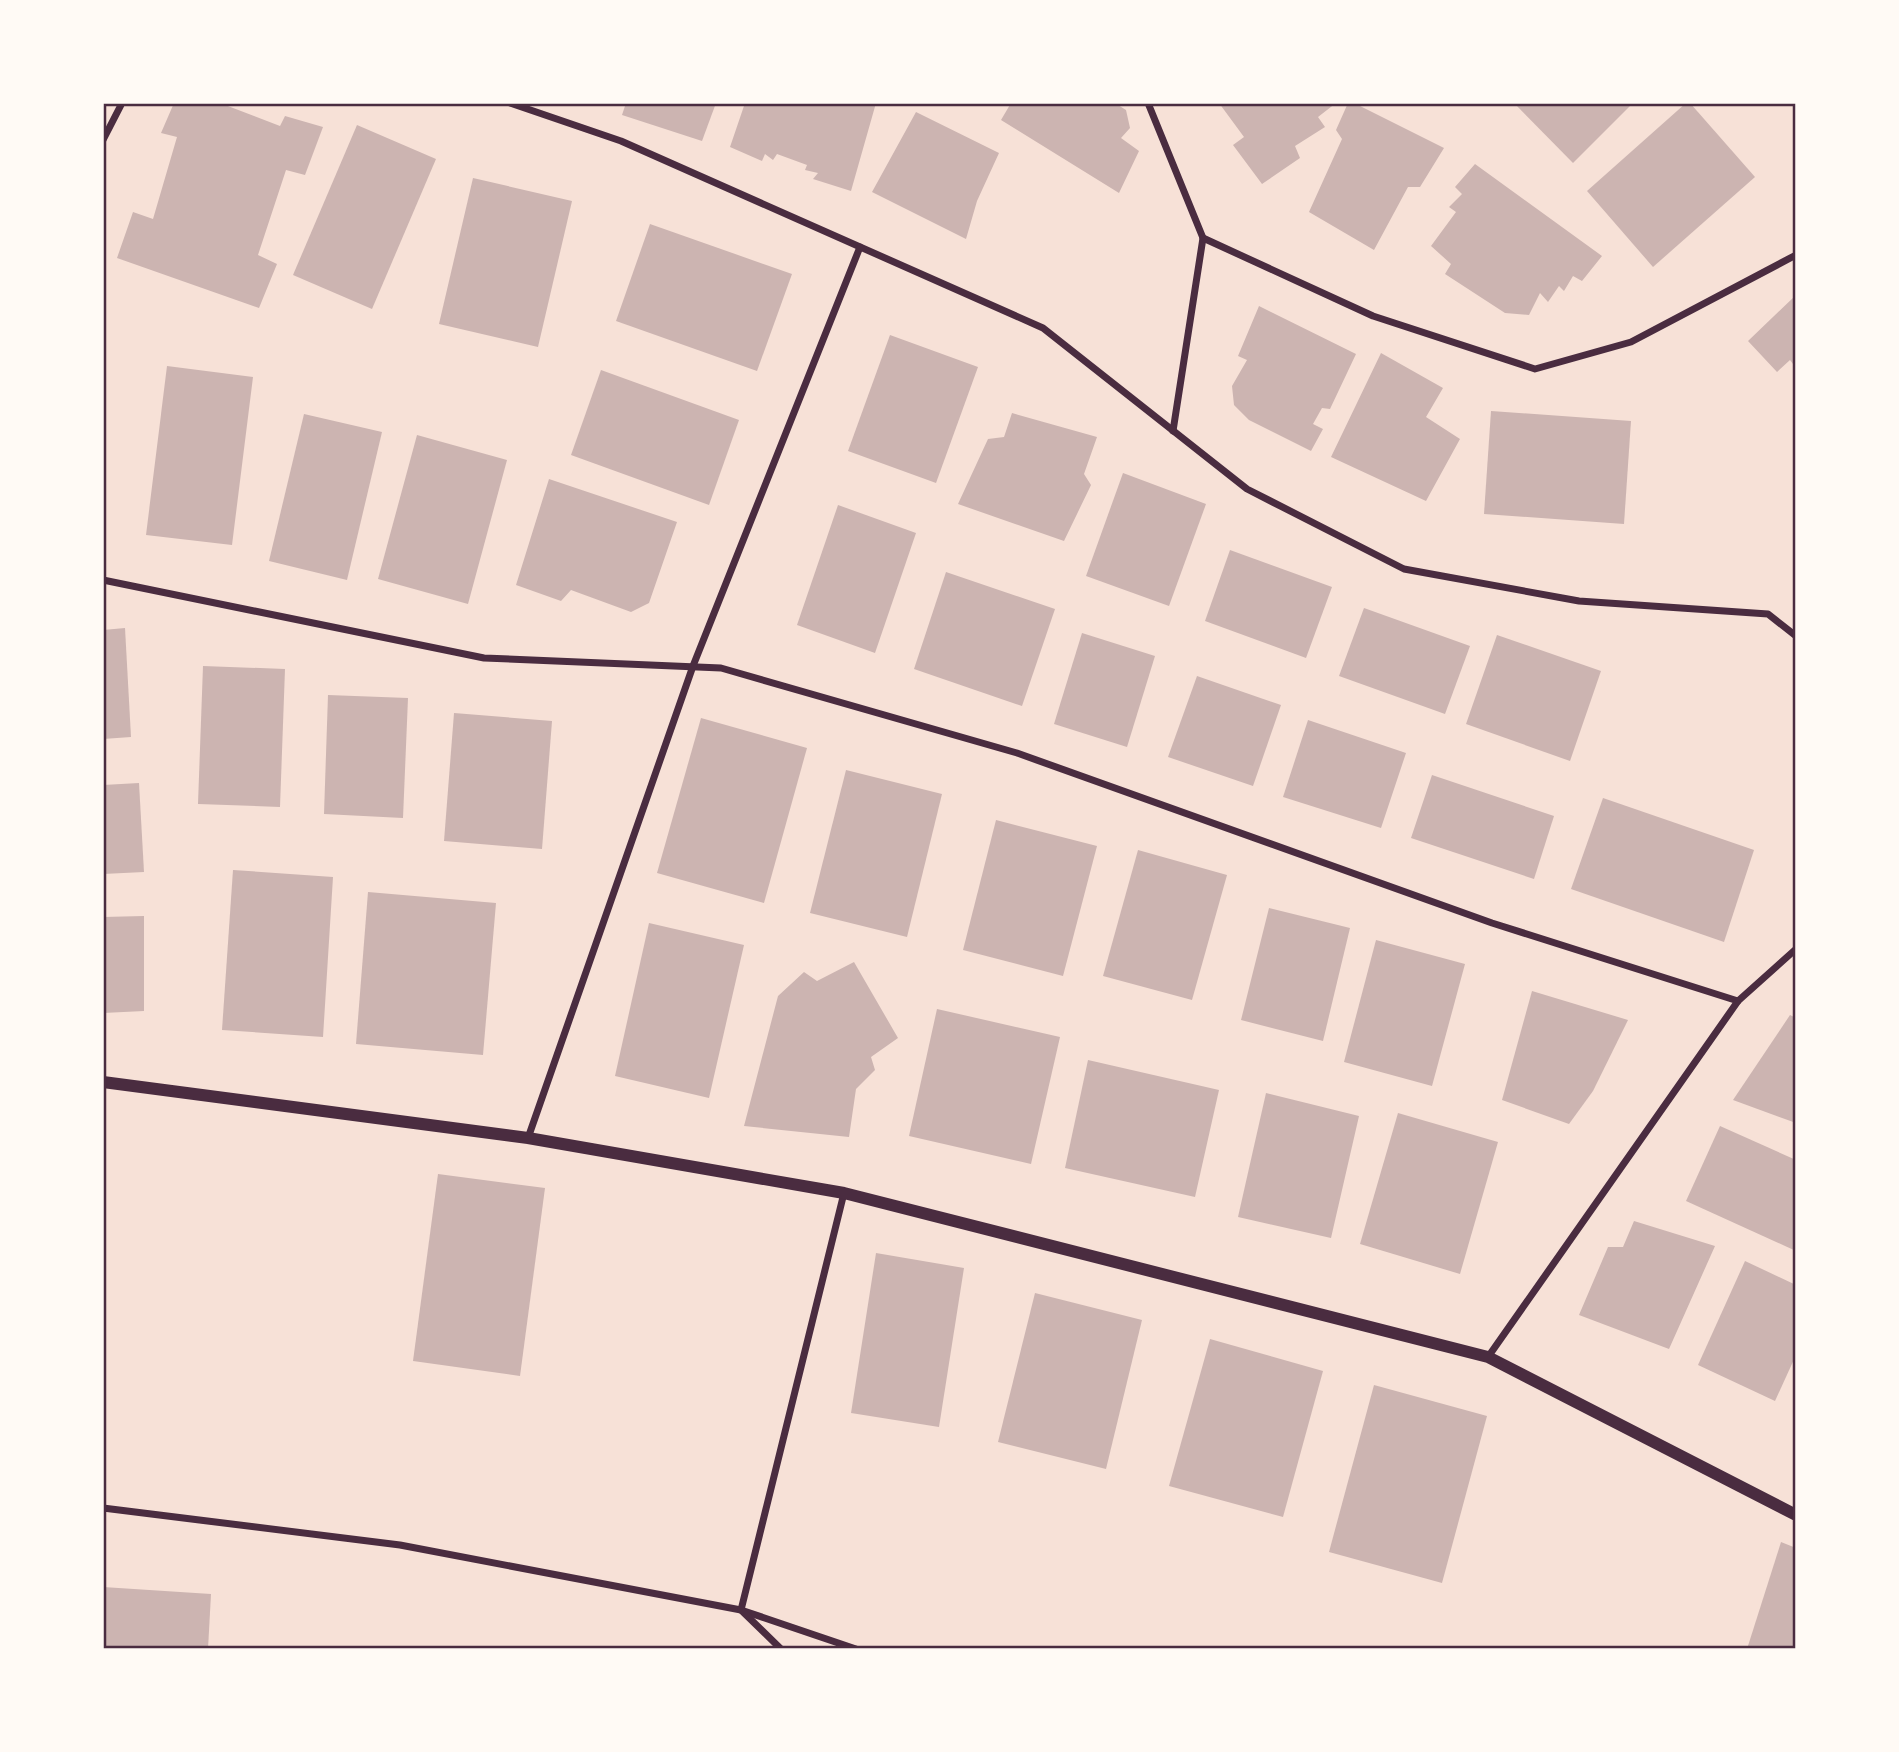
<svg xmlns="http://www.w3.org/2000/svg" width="1899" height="1752" viewBox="0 0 1899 1752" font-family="'Alegreya Sans',sans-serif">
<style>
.building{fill:#ccb4b1}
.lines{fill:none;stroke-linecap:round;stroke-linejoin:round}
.minor{stroke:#4a2c40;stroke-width:7}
.tertiary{stroke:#4a2c40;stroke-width:12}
.neatline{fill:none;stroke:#4a2c40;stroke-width:2.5}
</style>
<rect width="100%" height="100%" fill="#f7e1d7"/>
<g class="building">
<polygon points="174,103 220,103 280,126 285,116 323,127 305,175 286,170 258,255 277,264 259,308 117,258 133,212 153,219 177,137 161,133"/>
<polygon points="626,103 716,103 702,141 622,115"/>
<polygon points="745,103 876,103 851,191 813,179 818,173 805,170 807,165 777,154 773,160 765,154 762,161 730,147"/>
<polygon points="1011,103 1120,103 1118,105 1126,110 1130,128 1121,138 1139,151 1119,193 1001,120"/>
<polygon points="1219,103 1336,103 1318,117 1325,127 1295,146 1300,158 1262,184 1233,145 1244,137"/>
<polygon points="1348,103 1354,103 1444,148 1420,187 1408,187 1374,250 1309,212 1342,139 1336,130"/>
<polygon points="1514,103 1633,103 1573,163"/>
<polygon points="1686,103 1690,103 1755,177 1653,267 1587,191"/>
<polygon points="916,112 999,153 977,201 966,239 872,192"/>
<polygon points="357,125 436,159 372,309 293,275"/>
<polygon points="1475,164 1602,256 1582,281 1573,276 1564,291 1559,286 1548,302 1540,293 1529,315 1505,313 1445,274 1451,264 1431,246 1456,212 1449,207 1462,194 1455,187"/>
<polygon points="473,178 572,201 538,347 439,324"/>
<polygon points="650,224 792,274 757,371 616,321"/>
<polygon points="1796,295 1796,368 1790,360 1777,372 1748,341"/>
<polygon points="1259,306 1356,354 1330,409 1322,408 1313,424 1323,429 1311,451 1249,420 1234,405 1232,386 1247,360 1238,356"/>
<polygon points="890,335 978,367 936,483 848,451"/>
<polygon points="1381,353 1443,388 1426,417 1460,439 1426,501 1331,457"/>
<polygon points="167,366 253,377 232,545 146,535"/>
<polygon points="601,370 739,420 709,505 571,455"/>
<polygon points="1491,411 1631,421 1624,524 1484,514"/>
<polygon points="1012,413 1097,437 1084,474 1091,485 1064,541 958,504 988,439 1004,437"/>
<polygon points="304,414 382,432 347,580 269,561"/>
<polygon points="417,435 507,460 468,604 378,579"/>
<polygon points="1123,473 1206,504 1169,606 1086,576"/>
<polygon points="549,479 677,522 649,603 631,612 571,590 561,601 516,585"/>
<polygon points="838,505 916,533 875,653 797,625"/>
<polygon points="1230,550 1332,587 1306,658 1205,621"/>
<polygon points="946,572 1055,609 1022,706 914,669"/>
<polygon points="1364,608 1470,646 1445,714 1339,676"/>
<polygon points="125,628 131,737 103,739 103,630"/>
<polygon points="1082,633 1155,656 1127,747 1054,724"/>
<polygon points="1497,635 1601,671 1570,761 1466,724"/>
<polygon points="203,666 285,669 280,807 198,804"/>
<polygon points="1197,676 1281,705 1253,786 1168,757"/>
<polygon points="328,695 408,698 403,818 324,814"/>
<polygon points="454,713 552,721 542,849 444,841"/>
<polygon points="701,718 807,748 764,903 657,873"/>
<polygon points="1308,720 1406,753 1381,828 1283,797"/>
<polygon points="846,770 942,794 907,937 810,913"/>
<polygon points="1432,775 1554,816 1534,879 1411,838"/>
<polygon points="139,783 144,872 103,874 103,785"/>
<polygon points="1603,798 1754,850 1724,942 1571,889"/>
<polygon points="996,820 1097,846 1063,976 963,950"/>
<polygon points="1138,850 1227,875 1192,1000 1103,976"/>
<polygon points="233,870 333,877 323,1037 222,1030"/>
<polygon points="368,892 496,903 483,1055 356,1044"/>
<polygon points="1269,908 1350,928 1323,1041 1241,1020"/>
<polygon points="144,916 144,1011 103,1013 103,917"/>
<polygon points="649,923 744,945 709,1098 615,1076"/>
<polygon points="1376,940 1465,964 1432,1086 1344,1062"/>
<polygon points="854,962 898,1038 871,1057 875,1070 856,1089 849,1137 744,1126 778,996 804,972 817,981"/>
<polygon points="1532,991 1628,1020 1593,1091 1569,1124 1502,1100"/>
<polygon points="937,1009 1060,1037 1031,1164 909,1136"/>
<polygon points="1790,1015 1796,1018 1796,1123 1733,1100"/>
<polygon points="1088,1060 1219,1090 1195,1197 1065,1168"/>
<polygon points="1266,1093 1359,1116 1331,1238 1238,1217"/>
<polygon points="1398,1113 1498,1142 1460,1274 1360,1244"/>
<polygon points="1720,1126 1796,1160 1796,1251 1686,1201"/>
<polygon points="438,1174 545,1188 520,1376 413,1361"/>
<polygon points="1634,1221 1715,1246 1669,1349 1579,1315 1608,1247 1623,1247"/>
<polygon points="876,1253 964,1268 939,1427 851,1413"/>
<polygon points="1745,1261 1796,1285 1796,1355 1775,1401 1698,1365"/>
<polygon points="1035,1293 1142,1320 1106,1469 998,1442"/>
<polygon points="1210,1339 1323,1371 1283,1517 1169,1486"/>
<polygon points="1374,1385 1487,1416 1442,1583 1329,1552"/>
<polygon points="1781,1542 1796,1548 1796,1649 1747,1649"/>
<polygon points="103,1587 211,1594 208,1649 103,1649"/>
</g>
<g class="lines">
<g class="minor">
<polyline points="510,103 621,141 1043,328 1247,489 1404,569 1579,601 1768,614 1796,636"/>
<polyline points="1148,103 1203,238 1173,431"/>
<polyline points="103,140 122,103"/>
<polyline points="1203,238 1373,316 1535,369 1631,342 1796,255"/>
<polyline points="103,580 484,658 721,668 1017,753 1492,923 1738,1001"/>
<polyline points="528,1138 693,666 860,247"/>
<polyline points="1488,1357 1738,1001 1796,949"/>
<polyline points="103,1508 400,1545 741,1610 856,1649"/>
<polyline points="781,1649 741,1610 844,1193"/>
</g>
<polyline class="tertiary" points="103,1082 528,1138 844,1193 1488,1357 1796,1515"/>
</g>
<rect width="1899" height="1752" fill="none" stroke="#fffaf5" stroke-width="210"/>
<rect x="105" y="105" width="1689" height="1542" class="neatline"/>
</svg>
